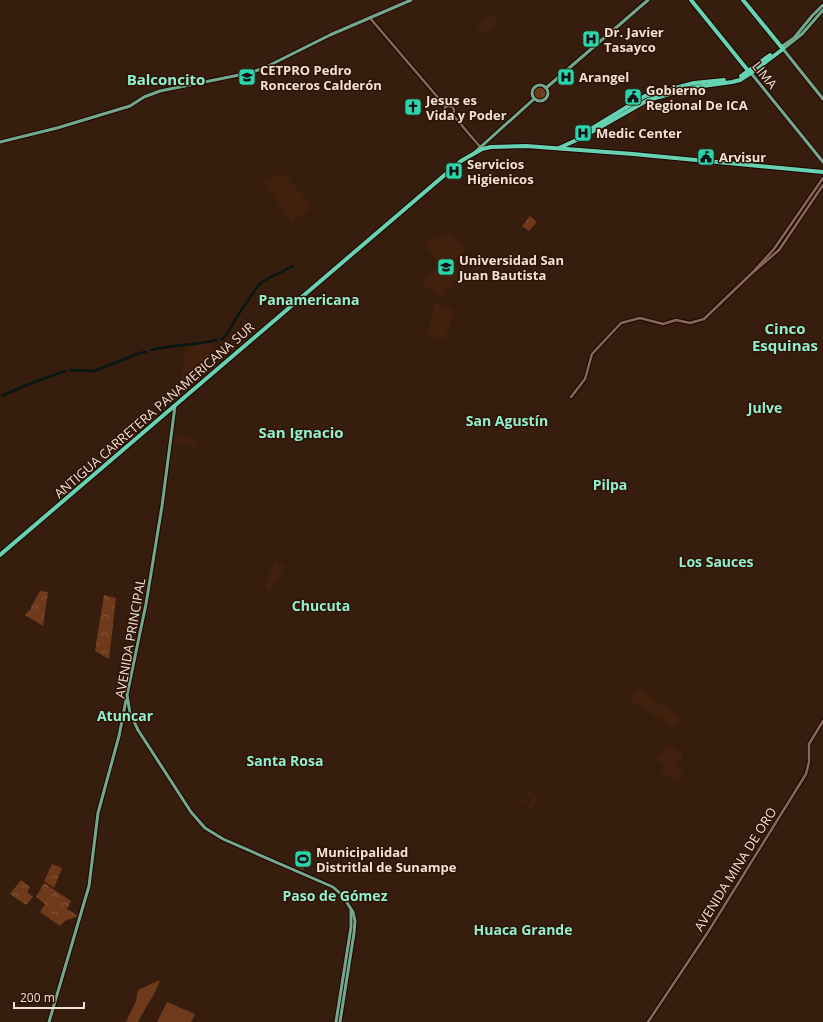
<svg xmlns="http://www.w3.org/2000/svg" width="823" height="1022" viewBox="0 0 823 1022" font-family="'Open Sans',sans-serif">
<style>
.built{fill:#41210e}
.grass{fill:#6e3a1b}
.forest{fill:url(#forest-crowns)}
.lines{fill:none;stroke-linecap:round;stroke-linejoin:round}
.canal{stroke:#071712;stroke-width:2.5}
.minor-casing{stroke:#1d0600;stroke-width:4.5}
.major-casing{stroke:#1d0600;stroke-width:5}
.highway-casing{stroke:#1d0600;stroke-width:6}
.minor{stroke:#876857;stroke-width:2.5}
.major{stroke:#73a88e;stroke-width:3}
.highway{stroke:#66d2b2;stroke-width:4}
.labels{text-anchor:middle;dominant-baseline:central;stroke-width:3;stroke-linejoin:round;paint-order:stroke}
.poi-label{font-size:13px;font-weight:bold;fill:#f3e0d7;stroke:#2d1405;text-anchor:start}
.street-label{font-size:13px;fill:#f3e0d7;stroke:#2d1405}
.neighbourhood-label{font-size:14px;font-weight:bold;fill:#91efd1;stroke:#2d1405}
.quarter-label{font-size:15px;font-weight:bold;fill:#91efd1;stroke:#2d1405}
</style>
<defs>
<pattern id="forest-crowns" width="20" height="18" patternUnits="userSpaceOnUse"><rect width="20" height="18" fill="#6e3a1b"/><path d="M2 6a3 3 0 1 1 6 0M12 15a3 3 0 1 1 6 0" fill="none" stroke="#83563b"/></pattern>
</defs>
<rect width="100%" height="100%" fill="#371d0e"/>
<g class="built">
<polygon points="491,13 498,23 483,34 477,26"/>
<polygon points="645,105 649,111 645,113 643,111 638,114 637,113 636,114 638,118 631,123 626,117"/>
<polygon points="282,173 313,206 291,223 264,180 271,181 276,175"/>
<polygon points="447,232 465,248 452,263 460,271 443,298 426,288 423,283 439,264 423,243"/>
<polygon points="434,303 445,306 455,311 444,340 428,335"/>
<polygon points="213,342 206,372 179,394 184,357 183,356 186,348 187,345"/>
<polygon points="178,435 195,439 195,448 173,443 175,437 177,437"/>
<polygon points="275,560 286,566 270,590 269,590 265,587"/>
<polygon points="637,688 680,717 672,728 666,724 667,722 662,719 660,719 630,699"/>
<polygon points="667,744 684,755 676,768 683,773 678,780 677,779 676,781 661,771 664,765 656,759"/>
<polygon points="527,789 538,797 531,810 528,808 530,804 528,803 526,805 520,801 522,798 531,804 534,799 525,792"/>
</g>
<g class="grass">
<polygon points="304,849 310,851 303,870 297,867"/>
<path d="M 160,980 C 155,995 145,1008 138,1022 L 126,1022 L 136,1001 L 138,990 Z"/>
<polygon points="167,1002 195,1014 191,1022 157,1022"/>
</g>
<g class="forest">
<circle cx="540" cy="93" r="6"/>
<polygon points="530,216 537,222 529,231 522,226"/>
<polygon points="40,591 48,592 43,626 25,615 29,610 31,610 31,607"/>
<polygon points="104,595 116,598 109,659 95,651"/>
<polygon points="52,864 62,868 54,888 44,881"/>
<polygon points="21,880 30,887 27,892 33,897 26,905 10,894"/>
<polygon points="44,883 71,901 67,909 79,916 64,921 60,926 40,912 45,904 36,897"/>
</g>
<g class="lines">
<g class="canal">
<polyline points="222,339 228,333 236,318 258,286 263,281 293,266"/>
<path d="M 151,350 C 173,344 195,346 216,340"/>
<polyline points="70,370 94,371 140,353 146,352"/>
<polyline points="2,396 24,386 65,371"/>
</g>
<defs>
<g id="minor">
<polyline points="370,18 446,107"/>
<circle cx="449" cy="111" r="5"/>
<polyline points="453,115 481,148"/>
<polyline points="752,273 774,249 823,178"/>
<polyline points="571,397 585,379 592,354 621,323 640,318 663,324 676,320 690,323 704,319 750,275 779,250 823,185"/>
<polyline points="648,1022 708,932 806,774 809,762 809,744 823,721"/>
</g>
<g id="major">
<polyline points="823,10 802,34 783,49 823,99"/>
<polyline points="781,47 794,38 812,16 823,5"/>
<polyline points="751,73 823,162"/>
<circle cx="540" cy="93" r="8"/>
<polyline points="546,88 648,0"/>
<polyline points="0,142 57,128 130,106 144,97 160,91 249,73 264,68 330,35 411,0"/>
<polyline points="474,153 534,99"/>
<polyline points="175,406 162,506 146,604 127,695 130,713 138,730 191,812 205,828 223,839 333,887 342,895 353,912 355,921 354,933 340,1022"/>
<polyline points="49,1022 89,886 98,813 119,736 126,700"/>
<polyline points="336,1022 351,927 351,910"/>
</g>
<g id="highway">
<polyline points="691,0 750,73"/>
<polyline points="741,76 770,55"/>
<polyline points="586,132 645,96 694,83 724,80"/>
<polyline points="559,148 581,138 648,100 696,87 732,82 740,80 751,73 783,49 743,0"/>
<polyline points="0,555 461,161 482,149 491,147 526,146 633,154 823,172"/>
</g>
</defs>
<use href="#minor" class="minor-casing"/>
<use href="#major" class="major-casing"/>
<use href="#highway" class="highway-casing"/>
<use href="#minor" class="minor"/>
<use href="#major" class="major"/>
<use href="#highway" class="highway"/>
</g>
<defs>
<symbol id="hospital-square" viewBox="-11 -11 22 22"><rect x="-9" y="-9" width="18" height="18" rx="4" fill="#2bd5ac" stroke="#2d1405"/><path d="M-5-5h3v3.5h4V-5h3V5h-3V1.5h-4V5h-3Z" fill="#111"/></symbol>
<symbol id="university-square" viewBox="-11 -11 22 22"><rect x="-9" y="-9" width="18" height="18" rx="4" fill="#2bd5ac" stroke="#2d1405"/><path d="M0-5L7-2L0 1L-7-2ZM-4 1L0 2.5L4 1V4Q0 6-4 4Z" fill="#111"/></symbol>
<symbol id="civic-square" viewBox="-11 -11 22 22"><rect x="-9" y="-9" width="18" height="18" rx="4" fill="#2bd5ac" stroke="#2d1405"/><path d="M-.6-6.5H3V-4.5H.6V-3L4-1V1h2V6H-6V1h2V-1L-.6-3ZM-1.2 2.5V6h2.4V2.5Z" fill="#111"/></symbol>
<symbol id="church-square" viewBox="-11 -11 22 22"><rect x="-9" y="-9" width="18" height="18" rx="4" fill="#2bd5ac" stroke="#2d1405"/><path d="M-1.2-6h2.4v3.5h3.3v2.4h-3.3V6h-2.4V-.1h-3.3v-2.4h3.3Z" fill="#111"/></symbol>
<symbol id="stadium-square" viewBox="-11 -11 22 22"><rect x="-9" y="-9" width="18" height="18" rx="4" fill="#2bd5ac" stroke="#2d1405"/><path d="M0-5a6.5 5 0 1 0 0 10a6.5 5 0 1 0 0-10ZM-3.5-1.8h7v3.6h-7Z" fill="#111"/></symbol>
</defs>
<g fill-rule="evenodd">
<use href="#hospital-square" x="581" y="29" width="20" height="20"/>
<use href="#university-square" x="237" y="67" width="20" height="20"/>
<use href="#hospital-square" x="556" y="67" width="20" height="20"/>
<use href="#civic-square" x="623" y="87" width="20" height="20"/>
<use href="#church-square" x="403" y="97" width="20" height="20"/>
<use href="#hospital-square" x="573" y="123" width="20" height="20"/>
<use href="#civic-square" x="696" y="147" width="20" height="20"/>
<use href="#hospital-square" x="444" y="161" width="20" height="20"/>
<use href="#university-square" x="436" y="257" width="20" height="20"/>
<use href="#stadium-square" x="293" y="849" width="20" height="20"/>
</g>
<g class="labels">
<g class="poi-label">
<text x="604" y="32">Dr. Javier<tspan x="604" dy="15">Tasayco</tspan></text>
<text x="260" y="70">CETPRO Pedro<tspan x="260" dy="15">Ronceros Calderón</tspan></text>
<text x="579" y="77">Arangel</text>
<text x="646" y="90">Gobierno<tspan x="646" dy="15">Regional De ICA</tspan></text>
<text x="426" y="100">Jesus es<tspan x="426" dy="15">Vida y Poder</tspan></text>
<text x="596" y="133">Medic Center</text>
<text x="719" y="157">Arvisur</text>
<text x="467" y="164">Servicios<tspan x="467" dy="15">Higienicos</tspan></text>
<text x="459" y="260">Universidad San<tspan x="459" dy="15">Juan Bautista</tspan></text>
<text x="316" y="852">Municipalidad<tspan x="316" dy="15">Distritlal de Sunampe</tspan></text>
</g>
<g class="street-label">
<text transform="translate(765 75) rotate(51)">LIMA</text>
<text transform="translate(154 410) rotate(-41)">ANTIGUA CARRETERA PANAMERICANA SUR</text>
<text transform="translate(130 638) rotate(-80)">AVENIDA PRINCIPAL</text>
<text transform="translate(735 869) rotate(-58)">AVENIDA MINA DE ORO</text>
</g>
<g class="neighbourhood-label">
<text x="309" y="299">Panamericana</text>
<text x="765" y="407">Julve</text>
<text x="507" y="420">San Agustín</text>
<text x="610" y="484">Pilpa</text>
<text x="716" y="561">Los Sauces</text>
<text x="321" y="605">Chucuta</text>
<text x="125" y="715">Atuncar</text>
<text x="285" y="760">Santa Rosa</text>
<text x="335" y="895">Paso de Gómez</text>
<text x="523" y="929">Huaca Grande</text>
</g>
<g class="quarter-label">
<text x="166" y="79">Balconcito</text>
<text x="785" y="328">Cinco<tspan x="785" dy="17">Esquinas</tspan></text>
<text x="301" y="432">San Ignacio</text>
</g>
</g>
<path d="M14 1002v6h70v-6" fill="none" stroke="#f3e0d7" stroke-width="2"/>
<text x="20" y="1002" font-size="12" fill="#f3e0d7" stroke="#2d1405" stroke-width="3" paint-order="stroke">200 m</text>
</svg>
